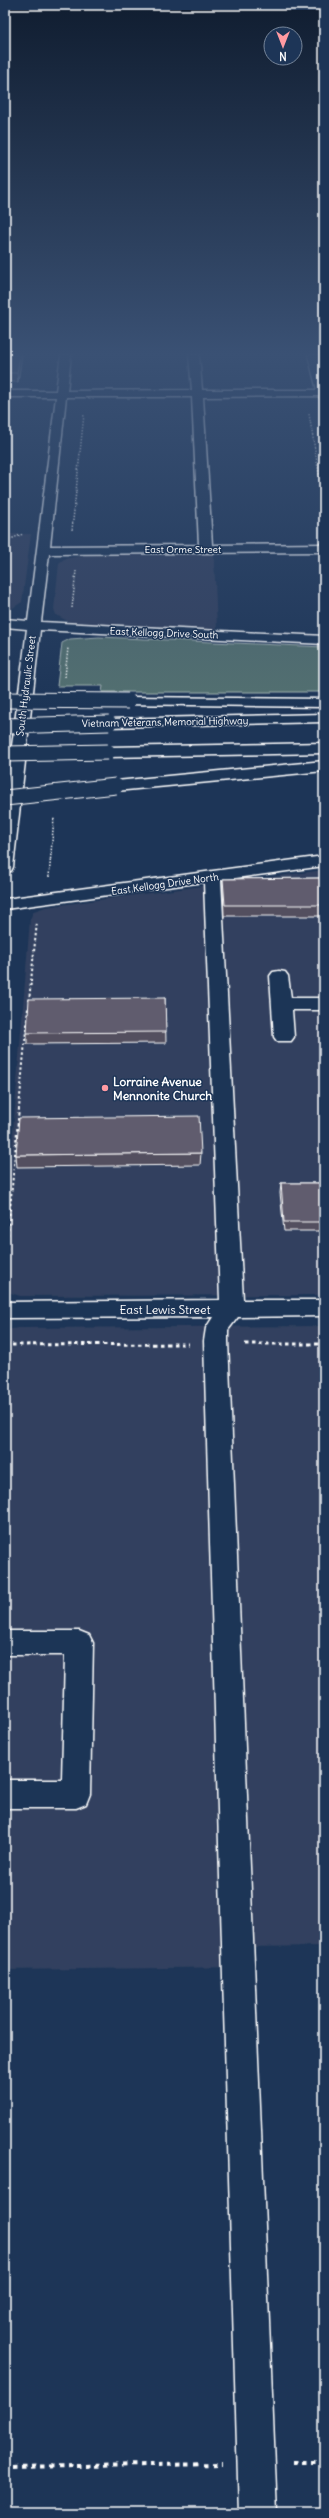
<svg xmlns="http://www.w3.org/2000/svg" width="329" height="2518" viewBox="0 0 329 2518" font-family="Delius,sans-serif">
<style>
.built{fill:#31415e}
.green{fill:#53706f;stroke:#a9b8b7}
.lines{fill:none;stroke-linecap:round;stroke-linejoin:round}
.minor-casing{stroke:#fff;stroke-width:3}
.highway-casing{stroke:#fff;stroke-width:3}
.path-far3{stroke:#fff;stroke-width:1.5;stroke-dasharray:1.5 1.5;stroke-linecap:butt}
.path-far2{stroke:#fff;stroke-width:2;stroke-dasharray:2.5 2.5;stroke-linecap:butt}
.path-far1{stroke:#fff;stroke-width:3;stroke-dasharray:3.5 3.5;stroke-linecap:butt}
.path{stroke:#fff;stroke-width:4;stroke-dasharray:4.5 4.5;stroke-linecap:butt}
.minor{fill:#1d3557;fill-rule:evenodd}
.highway{fill:#1d3557;fill-rule:evenodd}
.highway-bridge-casing{stroke:#fff;stroke-width:17;stroke-linecap:butt}
.highway-bridge{stroke:#1d3557;stroke-width:15}
.wall{fill:#534f5f;stroke:#fff}
.shaded-wall{fill:#43404d;stroke:#fff}
.building{fill:#605c6e;stroke:#fff}
.poi-dot{fill:#ff9aa2;stroke:#1d3557;stroke-width:1.5}
.labels{text-anchor:middle;dominant-baseline:central;stroke-width:3;stroke-linejoin:round;paint-order:stroke}
.far-street-label{font-size:10px;fill:#fff;stroke:#1d3557}
.poi-label{font-size:12px;font-weight:bold;fill:#fff;stroke:#1d3557;text-anchor:start}
.street-label{font-size:12px;fill:#fff;stroke:#1d3557}
</style>
<rect width="100%" height="100%" fill="#1d3557"/>
<filter id="ink" filterUnits="userSpaceOnUse"><feTurbulence type="fractalNoise" baseFrequency=".025" numOctaves="2"/><feDisplacementMap in="SourceGraphic" scale="8" xChannelSelector="R" yChannelSelector="G"/><feConvolveMatrix kernelMatrix="1 2 1 2 8 2 1 2 1" color-interpolation-filters="sRGB"/></filter>
<g filter="url(#ink)">
<g class="built">
<polygon points="5,534 31,534 22,602 5,613"/>
<polygon points="214,554 217,630 71,623 56,615 54,609 59,563 64,559 85,555"/>
<polygon points="324,870 324,1295 20,1296 8,1292 5,1287 5,1233 30,919 34,911 45,907"/>
<polygon points="324,1326 324,1946 249,1947 247,1967 5,1970 5,1330 18,1328"/>
</g>
<polygon class="green" points="99,637 324,647 324,692 102,692 103,686 57,686 62,643 70,639"/>
<g class="lines">
<defs>
<g id="minor">
<path d="M 61,355 L 71,355 L 67,391 L 192,390 L 189,355 L 199,355 L 202,390 L 317,390 L 308,355 L 318,355 L 324,378 L 324,401 L 318,396 L 203,397 L 212,545 L 324,544 L 324,552 L 49,554 L 41,622 L 324,636 L 324,644 L 40,630 L 13,867 L 11,871 L 5,872 L 5,800 L 27,629 L 5,627 L 5,619 L 28,621 L 56,397 L 5,397 L 5,391 L 56,391 ZM 66,397 L 192,397 L 199,545 L 50,546 Z"/>
<polygon points="324,856 324,866 221,880 243,1300 324,1300 324,1316 238,1317 228,1330 228,1341 277,2513 239,2513 204,1341 206,1328 213,1317 5,1318 5,1302 220,1300 204,882 5,909 5,899"/>
<polygon points="279,971 285,972 288,976 291,998 324,998 324,1010 292,1010 294,1037 291,1041 277,1041 274,1037 270,976 273,972"/>
<polygon points="5,1631 79,1631 89,1635 93,1643 90,1794 86,1804 76,1808 5,1808 5,1780 62,1780 65,1655 5,1655"/>
</g>
<g id="highway">
<polygon points="128,697 324,699 324,707 123,704 121,701 123,698"/>
<polygon points="324,714 324,722 109,727 102,723 109,719"/>
<polygon points="324,743 324,753 108,757 100,752 108,747"/>
<polygon points="324,761 324,771 116,791 108,786 116,781"/>
</g>
</defs>
<use href="#minor" class="minor-casing"/>
<use href="#highway" class="highway-casing"/>
<g class="path-far3">
<polyline points="309,414 324,504"/>
<polyline points="72,530 84,414"/>
<polyline points="5,556 8,540 23,534"/>
<polyline points="72,608 76,571"/>
<polyline points="65,677 68,648"/>
<polyline points="49,877 54,818"/>
</g>
<g class="path-far2">
<polyline points="29,1001 37,922"/>
<polyline points="5,1265 28,1008"/>
</g>
<g class="path-far1">
<polyline points="245,1344 324,1344"/>
<polyline points="5,1345 188,1344"/>
</g>
<g class="path">
<polyline points="293,2462 324,2462"/>
<polyline points="5,2467 222,2464"/>
</g>
<use href="#minor" class="minor"/>
<use href="#highway" class="highway"/>
<defs>
<g id="highway-bridge">
<polyline points="5,700 128,701"/>
<polyline points="5,726 109,723"/>
<polyline points="5,754 108,752"/>
<polyline points="5,798 116,786"/>
</g>
</defs>
<use href="#highway-bridge" class="highway-bridge-casing"/>
<use href="#highway-bridge" class="highway-bridge"/>
</g>
<g class="wall">
<polygon points="5,355 22,355 18,382 5,382"/>
<polygon points="324,878 324,916 224,916 223,889 223,879"/>
<polygon points="165,998 166,1043 27,1044 27,1033"/>
<polygon points="201,1153 200,1165 17,1167 16,1155"/>
<polygon points="281,1183 324,1183 324,1231 284,1231 280,1193"/>
</g>
<polygon class="shaded-wall" points="20,355 22,355 18,382 17,373"/>
<g class="building">
<polygon points="5,355 20,355 17,373 5,373"/>
<polygon points="324,878 324,905 225,905 223,879"/>
<polygon points="165,998 166,1032 27,1033 29,999"/>
<polygon points="199,1116 201,1153 16,1155 19,1118"/>
<polygon points="281,1183 324,1183 324,1222 284,1222"/>
</g>
</g>
<linearGradient id="sky" x2="0" y2="1"><stop stop-color="#101d30"/><stop offset="0.5" stop-color="#3a5174"/><stop offset="1" stop-color="#3a5174" stop-opacity="0"/></linearGradient>
<rect width="329" height="708" fill="url(#sky)"/>
<circle class="poi-dot" cx="105" cy="1088" r="4"/>
<g class="labels">
<g class="far-street-label">
<text x="183" y="549">East Orme Street</text>
<text transform="translate(164 633) rotate(2)">East Kellogg Drive South</text>
<text transform="translate(26 686) rotate(-83)">South Hydraulic Street</text>
<text transform="translate(165 722) rotate(-1)">Vietnam Veterans Memorial Highway</text>
<text transform="translate(165 884) rotate(-8)">East Kellogg Drive North</text>
</g>
<g class="poi-label">
<text x="113" y="1081">Lorraine Avenue<tspan x="113" dy="14">Mennonite Church</tspan></text>
</g>
<g class="street-label">
<text x="165" y="1309">East Lewis Street</text>
</g>
</g>
<rect width="329" height="2518" fill="none" stroke="#1d3557" stroke-width="20"/>
<rect x="10" y="10" width="309" height="2498" fill="none" stroke="#fff" stroke-width="1.5" filter="url(#ink)"/>
<g transform="translate(283 46) rotate(180)"><circle r="19" fill="#1d3557" stroke="#77869a"/>
<path d="M0-3L7 15L0 10L-7 15Z" fill="#ff9aa2"/>
<text y="-6" font-size="11" font-weight="bold" text-anchor="middle" fill="#ffffff">N</text>
</g>
</svg>
